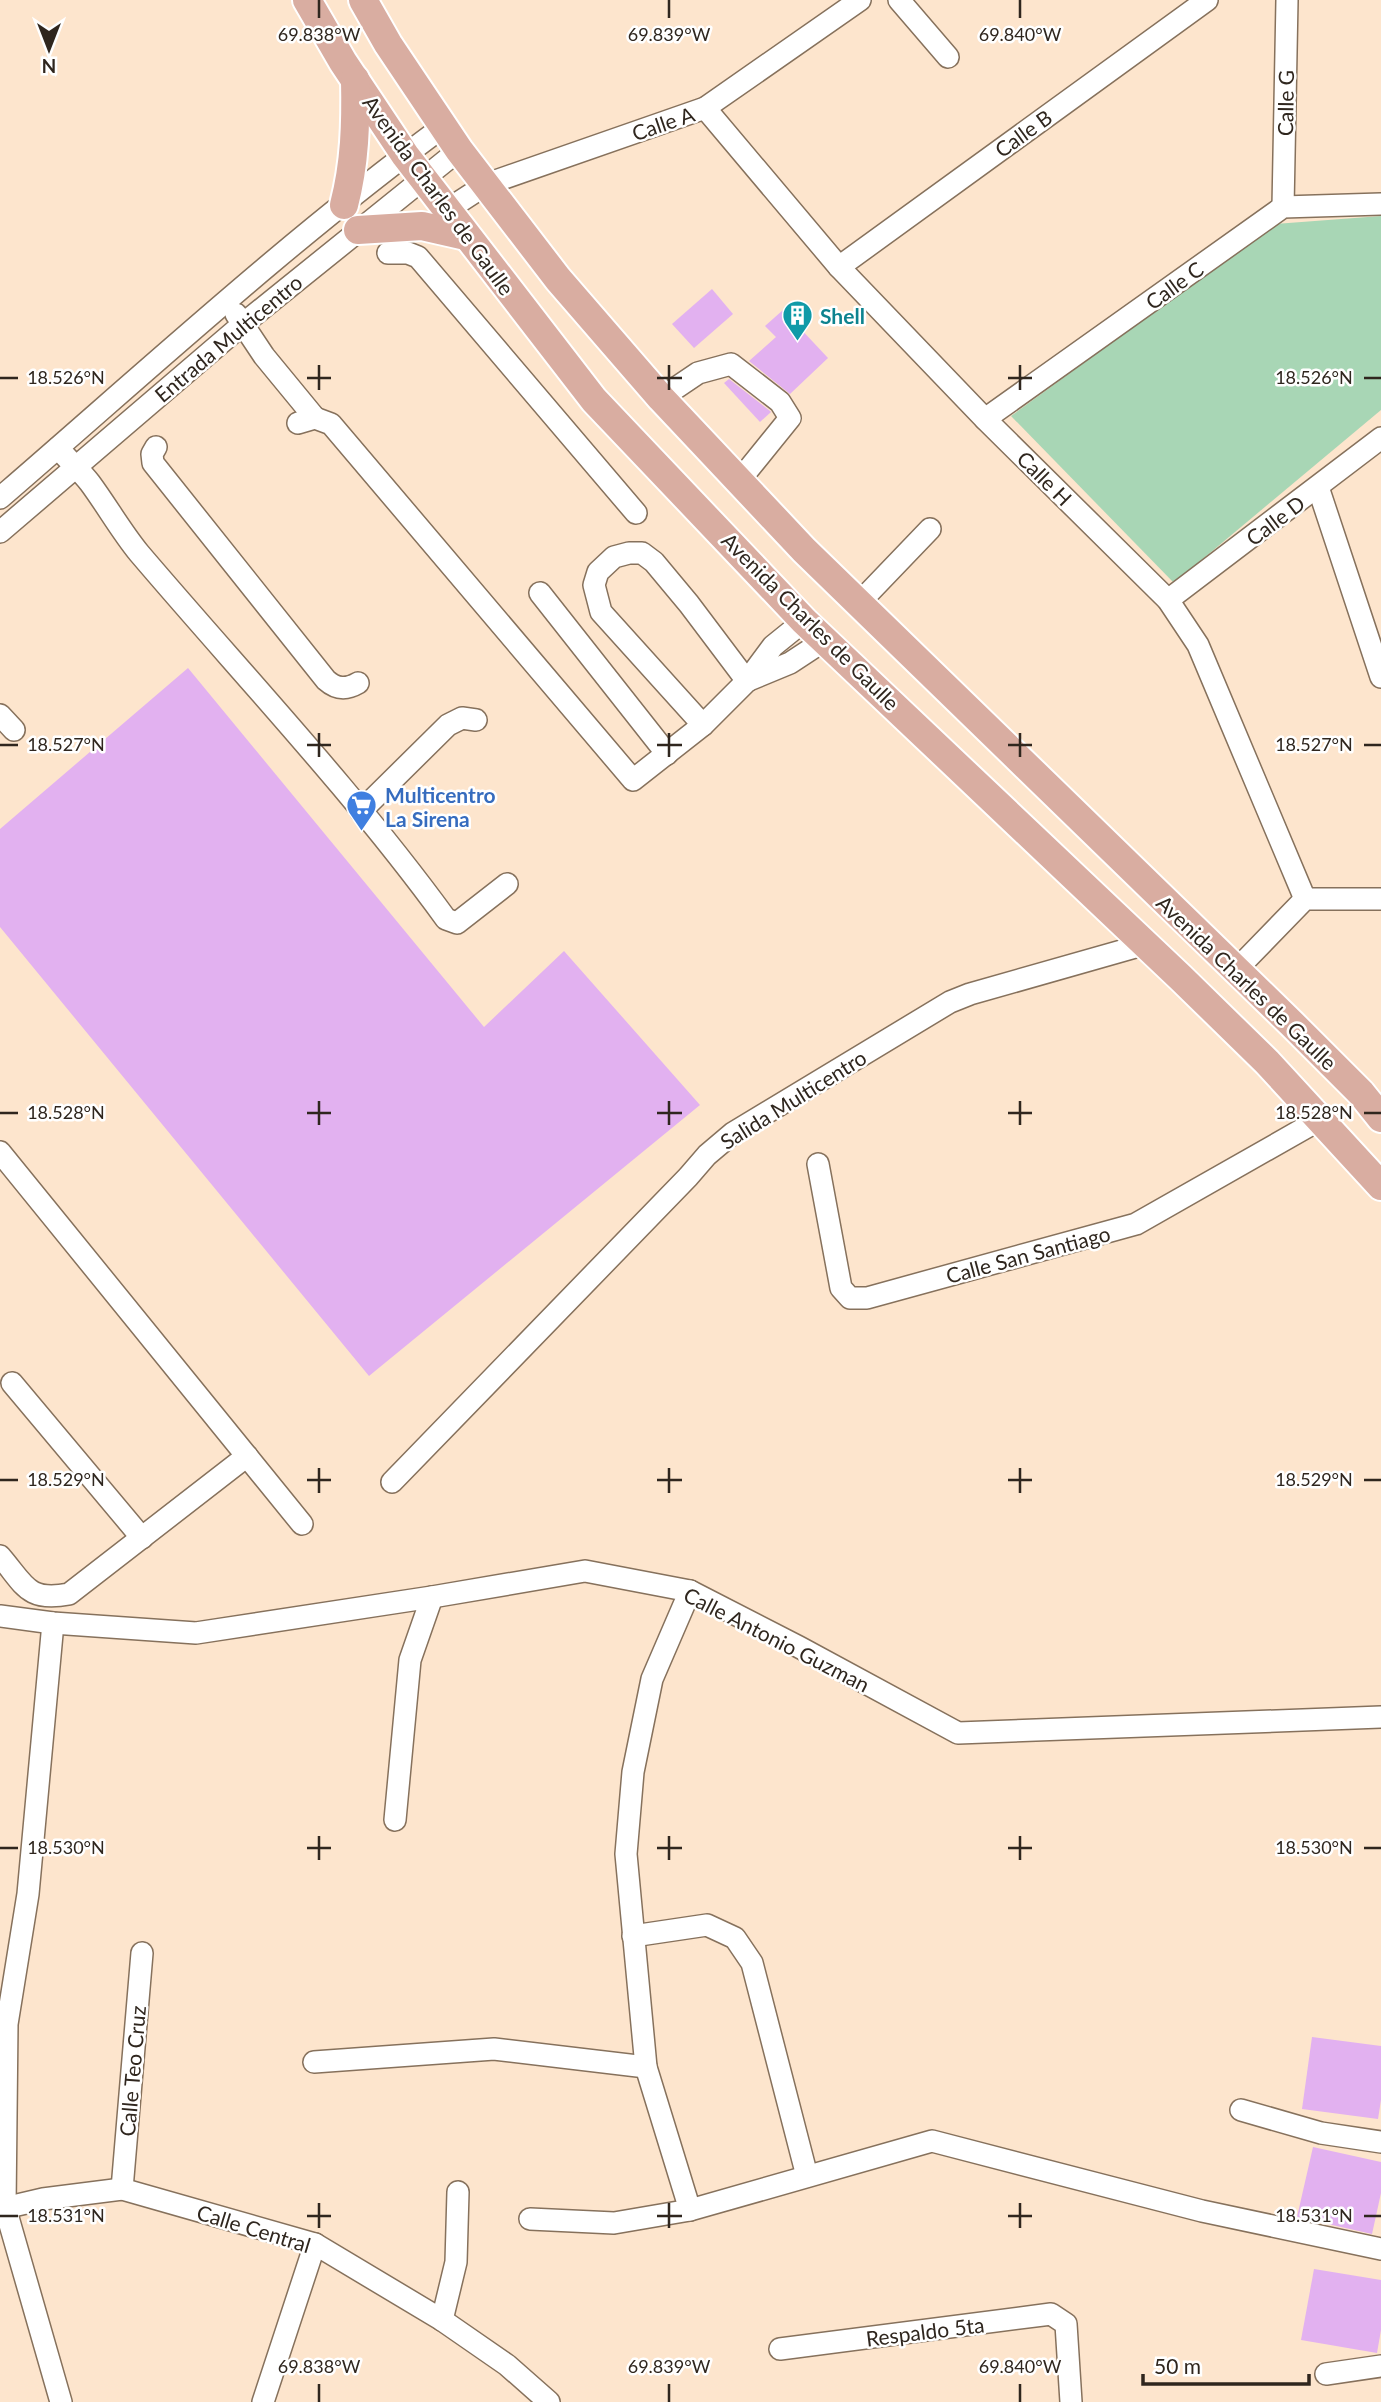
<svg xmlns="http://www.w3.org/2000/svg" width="1381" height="2402" viewBox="0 0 1381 2402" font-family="Lato,sans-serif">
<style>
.green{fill:#a8d6b5}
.building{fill:#e2b1f0}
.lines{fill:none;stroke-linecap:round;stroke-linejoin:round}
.minor-casing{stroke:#86715c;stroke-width:24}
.major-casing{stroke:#fff;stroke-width:32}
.minor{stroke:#fff;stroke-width:21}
.major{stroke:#d9ada1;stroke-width:28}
.ticks{fill:none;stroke:#2f261e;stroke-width:2.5}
.labels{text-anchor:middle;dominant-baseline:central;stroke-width:5;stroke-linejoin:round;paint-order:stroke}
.street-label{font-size:21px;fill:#2f261e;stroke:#fff}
.culture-label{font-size:21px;font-weight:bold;fill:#0d838f;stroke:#fff;text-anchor:start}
.shop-label{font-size:21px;font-weight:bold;fill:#366cbe;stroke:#fff;text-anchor:start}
.ticks-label{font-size:18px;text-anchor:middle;fill:#2f261e;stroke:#fff;stroke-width:5;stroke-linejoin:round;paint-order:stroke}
</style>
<rect width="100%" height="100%" fill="#fde5cd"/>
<polygon class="green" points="1381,216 1381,410 1174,583 1011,416 1275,224"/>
<g class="building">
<polygon points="712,289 733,314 694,348 672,324"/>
<polygon points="783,310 828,358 790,394 749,361 776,337 765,326"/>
<polygon points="729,379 770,411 771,412 760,422 724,383"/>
<polygon points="188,668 484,1027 564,951 700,1105 369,1376 0,927 0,829"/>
<polygon points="1312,2037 1381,2046 1381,2100 1378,2119 1302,2109"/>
<polygon points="1313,2147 1381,2162 1381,2193 1372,2234 1297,2217"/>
<polygon points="1314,2269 1381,2280 1381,2330 1377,2353 1301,2340"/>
</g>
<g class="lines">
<defs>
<g id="minor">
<polyline points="899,0 948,57"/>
<polyline points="705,108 839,267 985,419 1168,600 1198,645 1305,899"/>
<polyline points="1283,207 1287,0"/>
<polyline points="447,210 487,184 705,108 860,0"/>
<polyline points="388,253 408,253 418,257 636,513"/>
<polyline points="839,267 1207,0"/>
<polyline points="236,314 264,356 315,418"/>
<polyline points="661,398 698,373 731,364 780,402 790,418 739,481"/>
<polyline points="985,419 1283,207 1381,204"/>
<polyline points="298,423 315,418 331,424 633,780 703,725 747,681 773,646 804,621"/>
<path d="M 156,447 L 152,454 L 153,463 L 326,680 C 336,689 346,690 358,683"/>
<path d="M 58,448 C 68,460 81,471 90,483 C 107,506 121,531 139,553 C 242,674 352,790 446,919 L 457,923 L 507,884"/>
<polyline points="1318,487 1381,677"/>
<path d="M 0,498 C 146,372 288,241 444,126"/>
<polyline points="0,532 243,324 459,150"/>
<polyline points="540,593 667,754"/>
<polyline points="1168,600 1381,438"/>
<polyline points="859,603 930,529"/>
<polyline points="749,680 790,663 825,640"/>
<polyline points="0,715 14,730"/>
<polyline points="703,725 601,612 594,585 598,572 614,557 629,553 642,553 654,562 689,604 747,681"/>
<polyline points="361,811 448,725 462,718 476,720"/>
<polyline points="1236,970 1305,899 1381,899"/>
<polyline points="0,1152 302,1524"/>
<polyline points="818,1164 841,1288 850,1298 867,1298 1136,1224 1319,1120"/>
<polyline points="12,1383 142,1538"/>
<polyline points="392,1482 688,1177 707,1155 733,1133 950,1002 970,994 1146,944"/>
<path d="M 0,1556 C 25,1585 27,1602 69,1594 L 247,1456"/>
<polyline points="0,1616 53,1623 196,1633 432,1597 585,1571 690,1591 799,1647 958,1733 1381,1717"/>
<polyline points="53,1623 28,1894 7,2024 5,2207 61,2402"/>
<polyline points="395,1820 410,1660 432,1597"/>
<polyline points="633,1936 707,1925 735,1938 752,1963 807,2176"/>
<polyline points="314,2062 494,2049 646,2067"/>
<polyline points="1241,2110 1321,2133 1381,2142"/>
<polyline points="122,2189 142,1953"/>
<polyline points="0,2209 43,2199 122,2189 315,2244 442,2320 507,2365 549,2402"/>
<polyline points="690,2210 646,2067 626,1854 633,1772 652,1679 690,1591"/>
<polyline points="530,2219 614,2223 690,2210 932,2141 1202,2211 1381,2249"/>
<polyline points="442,2320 456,2262 458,2192"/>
<polyline points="780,2349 1051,2314 1066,2324 1071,2402"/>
<polyline points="1326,2374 1381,2366"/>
<polyline points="263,2402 315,2244"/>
</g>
<g id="major">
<polyline points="307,0 343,62 405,155 594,400 804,621 1181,978 1267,1062 1381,1186"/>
<polyline points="363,0 388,44 459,150 558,279 661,398 804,550 1292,1024 1361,1093 1381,1118"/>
<path d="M 344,205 C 355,163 356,123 355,79"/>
<polyline points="358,230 422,226 466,236"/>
</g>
</defs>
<use href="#minor" class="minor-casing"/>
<use href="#major" class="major-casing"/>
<use href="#minor" class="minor"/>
<use href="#major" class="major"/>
</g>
<path class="ticks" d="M 319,0 L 319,18M 669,0 L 669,18M 1020,0 L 1020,18M 319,365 L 319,390M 669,365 L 669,390M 1020,365 L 1020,390M 0,378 L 18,378M 307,378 L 331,378M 657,378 L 682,378M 1008,378 L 1032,378M 1364,378 L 1381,378M 319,733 L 319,757M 669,733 L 669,757M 1020,733 L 1020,757M 0,745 L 18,745M 307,745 L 331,745M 657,745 L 682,745M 1008,745 L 1032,745M 1364,745 L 1381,745M 319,1101 L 319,1125M 669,1101 L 669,1125M 1020,1101 L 1020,1125M 0,1113 L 18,1113M 307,1113 L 331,1113M 657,1113 L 682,1113M 1008,1113 L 1032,1113M 1364,1113 L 1381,1113M 319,1468 L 319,1493M 669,1468 L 669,1493M 1020,1468 L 1020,1493M 0,1480 L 18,1480M 307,1480 L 331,1480M 657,1480 L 682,1480M 1008,1480 L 1032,1480M 1364,1480 L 1381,1480M 319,1836 L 319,1860M 669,1836 L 669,1860M 1020,1836 L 1020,1860M 0,1848 L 18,1848M 307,1848 L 331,1848M 657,1848 L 682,1848M 1008,1848 L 1032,1848M 1364,1848 L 1381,1848M 319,2203 L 319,2228M 669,2203 L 669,2228M 1020,2203 L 1020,2228M 0,2216 L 18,2216M 307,2216 L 331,2216M 657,2216 L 682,2216M 1008,2216 L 1032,2216M 1364,2216 L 1381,2216M 319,2384 L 319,2402M 669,2384 L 669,2402M 1020,2384 L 1020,2402"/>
<defs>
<symbol id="building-pin" viewBox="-11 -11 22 30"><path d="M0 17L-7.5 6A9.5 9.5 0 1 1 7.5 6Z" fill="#0f9aa8" stroke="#fff"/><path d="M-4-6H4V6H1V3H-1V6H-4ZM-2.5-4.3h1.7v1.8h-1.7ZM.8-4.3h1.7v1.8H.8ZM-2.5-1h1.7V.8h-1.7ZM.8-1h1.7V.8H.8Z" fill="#fff"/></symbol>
<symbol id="supermarket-pin" viewBox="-11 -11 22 30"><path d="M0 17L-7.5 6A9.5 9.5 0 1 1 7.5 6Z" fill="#3f7fe0" stroke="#fff"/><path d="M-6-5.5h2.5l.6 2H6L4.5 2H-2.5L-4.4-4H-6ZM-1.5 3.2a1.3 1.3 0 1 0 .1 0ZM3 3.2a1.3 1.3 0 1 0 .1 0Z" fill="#fff"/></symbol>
</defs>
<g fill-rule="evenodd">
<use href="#building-pin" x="780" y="298" width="35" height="47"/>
<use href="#supermarket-pin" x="344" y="788" width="35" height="47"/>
</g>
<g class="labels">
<g class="street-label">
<text transform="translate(1285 103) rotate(-89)">Calle G</text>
<text transform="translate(663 123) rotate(-19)">Calle A</text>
<text transform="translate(1023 133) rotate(-36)">Calle B</text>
<text transform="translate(439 195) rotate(54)">Avenida Charles de Gaulle</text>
<text transform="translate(1174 285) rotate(-36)">Calle C</text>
<text transform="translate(228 338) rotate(-40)">Entrada Multicentro</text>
<text transform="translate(1045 478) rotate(45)">Calle H</text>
<text transform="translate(1275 520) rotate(-37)">Calle D</text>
<text transform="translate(811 621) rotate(45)">Avenida Charles de Gaulle</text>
<text transform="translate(1247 982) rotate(44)">Avenida Charles de Gaulle</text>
<text transform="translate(793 1099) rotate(-32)">Salida Multicentro</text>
<text transform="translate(1028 1254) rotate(-15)">Calle San Santiago</text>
<text transform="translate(777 1639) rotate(27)">Calle Antonio Guzman</text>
<text transform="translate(132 2071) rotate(-85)">Calle Teo Cruz</text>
<text transform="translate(254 2228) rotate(17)">Calle Central</text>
<text transform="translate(925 2331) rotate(-7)">Respaldo 5ta</text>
</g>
<g class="culture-label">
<text x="820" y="315">Shell</text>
</g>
<g class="shop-label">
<text x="385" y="794">Multicentro<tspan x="385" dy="24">La Sirena</tspan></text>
</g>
</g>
<g class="ticks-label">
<text x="319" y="41">69.838°W</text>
<text x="669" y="41">69.839°W</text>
<text x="1020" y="41">69.840°W</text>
<text x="1314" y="384">18.526°N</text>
<text x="66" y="384">18.526°N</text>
<text x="1314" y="751">18.527°N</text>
<text x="66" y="751">18.527°N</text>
<text x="66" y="1119">18.528°N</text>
<text x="1314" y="1119">18.528°N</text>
<text x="66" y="1486">18.529°N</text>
<text x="1314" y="1486">18.529°N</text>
<text x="1314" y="1854">18.530°N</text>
<text x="66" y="1854">18.530°N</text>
<text x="1314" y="2222">18.531°N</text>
<text x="66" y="2222">18.531°N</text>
<text x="319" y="2373">69.838°W</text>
<text x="669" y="2373">69.839°W</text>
<text x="1020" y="2373">69.840°W</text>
</g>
<g transform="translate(49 49) rotate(180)" stroke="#ffffff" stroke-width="5" paint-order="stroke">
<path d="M0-5L12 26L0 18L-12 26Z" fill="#2f261e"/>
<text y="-10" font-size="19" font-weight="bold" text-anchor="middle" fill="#2f261e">N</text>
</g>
<path d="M1143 2374v10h166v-10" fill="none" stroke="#2f261e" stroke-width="3.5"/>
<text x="1154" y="2374" font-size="21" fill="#2f261e" stroke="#ffffff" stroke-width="5" paint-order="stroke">50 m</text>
</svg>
